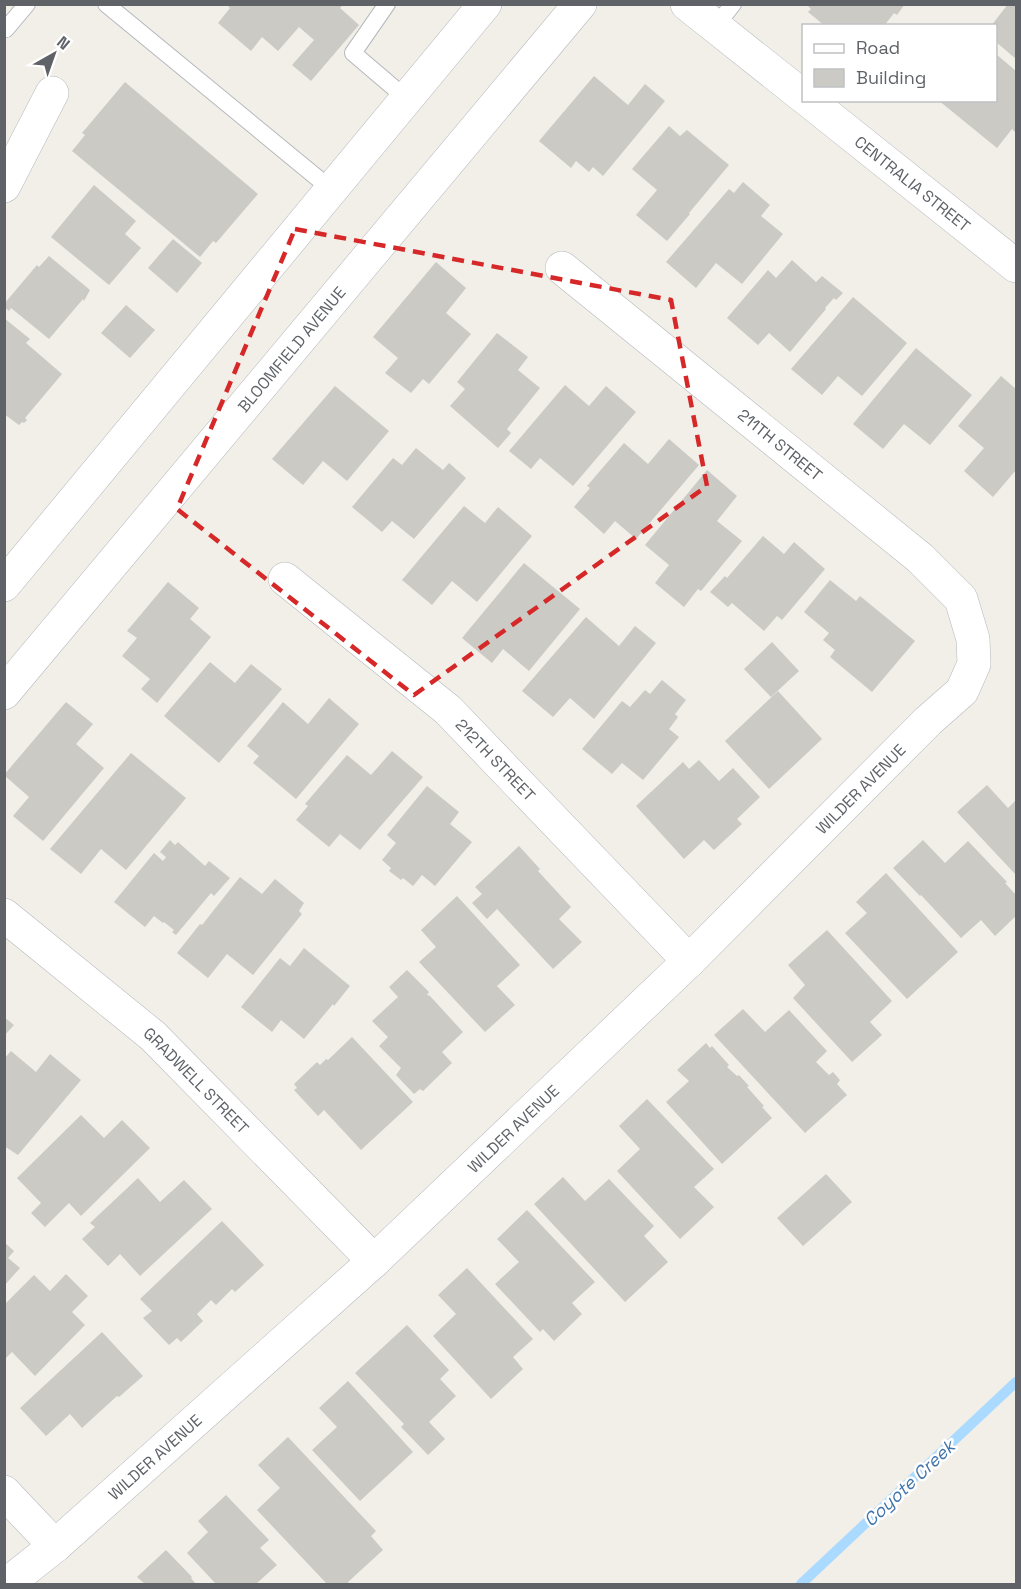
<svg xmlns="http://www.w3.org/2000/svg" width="1021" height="1589" viewBox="0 0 1021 1589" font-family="'Space Grotesk',sans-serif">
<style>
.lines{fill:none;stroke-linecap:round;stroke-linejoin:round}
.stream{stroke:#aadaff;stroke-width:10}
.building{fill:#cccac5}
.service-casing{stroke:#b5b8bc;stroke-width:18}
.minor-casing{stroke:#b5b8bc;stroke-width:34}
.tertiary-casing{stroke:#b5b8bc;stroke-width:34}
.secondary-casing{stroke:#b6babf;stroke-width:34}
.service{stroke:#fff;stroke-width:16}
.minor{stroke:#fff;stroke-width:33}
.tertiary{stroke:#fff;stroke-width:33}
.secondary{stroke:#fff;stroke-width:33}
.marked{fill:none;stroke:#d62828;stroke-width:4.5;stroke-dasharray:12 8;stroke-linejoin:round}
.labels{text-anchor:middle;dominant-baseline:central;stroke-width:5;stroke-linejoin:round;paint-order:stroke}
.street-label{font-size:16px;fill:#5f6368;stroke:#fff}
.water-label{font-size:18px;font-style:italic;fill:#4174aa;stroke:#fff}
</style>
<rect width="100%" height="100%" fill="#f1efe8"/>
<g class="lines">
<polyline class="stream" points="801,1584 1016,1382"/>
</g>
<g class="building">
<polygon points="226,4 344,4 340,8 359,25 311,81 292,65 314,40 299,27 278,51 262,37 251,51 218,23 230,8"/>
<polygon points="806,4 905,4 897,15 894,13 884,26 825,26 808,12 811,9"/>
<polygon points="1008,4 1016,4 1016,59 996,42 996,26 991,26"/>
<polygon points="996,54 1016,71 1016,133 1012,129 997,148 938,100 996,100"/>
<polygon points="594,76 628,105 645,84 665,101 603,176 593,167 589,172 576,161 571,168 539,141"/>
<polygon points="125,82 258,194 216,243 213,241 200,257 72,151 85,135 82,133"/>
<polygon points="669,126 680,136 687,130 729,165 689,213 690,214 667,241 636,215 657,190 632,169"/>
<polygon points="743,182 770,205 761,216 783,234 742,284 716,263 696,288 666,262 729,189 734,193"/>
<polygon points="94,185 136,221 125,234 141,248 109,285 51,237"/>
<polygon points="173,239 202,263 177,293 148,268"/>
<polygon points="49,256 90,290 84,301 83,299 49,339 11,308 9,311 4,307 4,304 37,265 39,267"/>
<polygon points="792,260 816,282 822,276 843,293 836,300 834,298 825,308 826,309 790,352 769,333 758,345 727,318 768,270 776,278"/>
<polygon points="436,262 466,288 446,313 471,334 429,384 423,379 411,393 385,373 398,358 373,337"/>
<polygon points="853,297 907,343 862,396 838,376 822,395 791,369"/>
<polygon points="126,305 155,330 130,358 101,333"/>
<polygon points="4,318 30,339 26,343 62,374 25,418 27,420 24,423 22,422 19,425 4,414"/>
<polygon points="497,333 528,357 518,370 540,388 507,429 511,433 498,448 450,406 465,389 457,382"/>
<polygon points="916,348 972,395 930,445 904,424 883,449 853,424"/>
<polygon points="1001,376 1016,389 1016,470 993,497 964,471 984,448 958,426"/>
<polygon points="565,385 589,406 606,386 636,412 573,486 540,458 531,469 509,451"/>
<polygon points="335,386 389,431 347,481 323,461 303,485 272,459"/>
<polygon points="669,439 699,465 636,539 615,521 604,534 574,507 590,488 587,486 624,443 648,464"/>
<polygon points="416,448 443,470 449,463 466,478 414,539 392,521 382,532 352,507 393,458 402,465"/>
<polygon points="707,470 737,496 717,521 742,541 701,591 698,589 684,607 655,583 669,565 645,545"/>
<polygon points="464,506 485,523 498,507 532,536 477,602 452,581 432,605 402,580"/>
<polygon points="763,536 784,554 794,542 825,569 782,620 777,616 764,631 732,603 728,607 710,592 725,576 727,578"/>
<polygon points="524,563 580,609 529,671 503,649 492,663 462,638"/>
<polygon points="830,580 856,601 860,596 915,641 872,692 830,657 835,650 823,640 829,633 804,612"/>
<polygon points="168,582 199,608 190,619 211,637 157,703 141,689 150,679 122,656 137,638 127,631"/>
<polygon points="586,617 619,646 635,626 656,643 594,719 570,698 553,717 522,691"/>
<polygon points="772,642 799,671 771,697 744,669"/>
<polygon points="210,662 235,683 251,664 282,689 219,763 164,716"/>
<polygon points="662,680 686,700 675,714 678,717 669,729 679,737 643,780 622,763 612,774 582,749 622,701 630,707 645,690 650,694"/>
<polygon points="778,691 822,739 769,789 725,741"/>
<polygon points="329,698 359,724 296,799 253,763 259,756 247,746 283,702 308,724"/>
<polygon points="66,702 93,724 76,744 104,768 43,841 13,816 29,797 4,775"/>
<polygon points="392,751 423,777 360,850 340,834 329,847 296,820 308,806 305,804 347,755 371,775"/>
<polygon points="131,753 186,798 126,870 101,849 81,874 50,849"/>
<polygon points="699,760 719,781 733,768 760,797 737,819 742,824 714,850 704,840 684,859 636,806 683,762 689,769"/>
<polygon points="987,785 1008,808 1016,800 1016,875 957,812"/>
<polygon points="427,786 459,812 450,824 472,842 435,886 422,875 413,886 403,878 401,880 389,871 391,868 382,860 396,843 387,835"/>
<polygon points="170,840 175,845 178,842 205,866 209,861 230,878 214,896 211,893 176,935 172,932 174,930 164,922 163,923 154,916 145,927 114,902 154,853 163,861 166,857 160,852"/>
<polygon points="923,840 945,863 968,841 1007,882 1005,883 1016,895 1016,916 995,936 981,920 961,938 921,895 920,896 893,868"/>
<polygon points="519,846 540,869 538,871 571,907 559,919 582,942 553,969 497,909 487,919 472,903 482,894 475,887"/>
<polygon points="886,873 958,952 907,999 845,933 867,913 856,902"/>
<polygon points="240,877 262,894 275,879 304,903 299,911 302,914 253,975 227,954 208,978 177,953 200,924 202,925"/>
<polygon points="457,896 520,965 497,986 515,1005 485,1032 419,962 436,947 421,930"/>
<polygon points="827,930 892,1001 870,1022 882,1035 852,1062 793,998 805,985 788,965"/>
<polygon points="304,948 350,986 334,1006 333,1004 304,1039 281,1020 272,1032 241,1007 280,958 290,966"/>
<polygon points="407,970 429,992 427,995 430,996 463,1032 442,1052 452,1063 423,1091 420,1089 414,1094 396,1075 401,1068 379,1046 388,1037 372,1021 398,997 389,987"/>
<polygon points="743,1009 765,1032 789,1010 827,1051 816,1062 829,1075 833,1072 840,1080 837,1084 847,1095 805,1133 714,1035"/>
<polygon points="4,1017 14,1025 4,1036"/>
<polygon points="352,1037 413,1102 361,1150 324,1110 318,1116 294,1090 297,1088 294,1084 317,1062 320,1065 326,1059 328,1060"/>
<polygon points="706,1043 710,1048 712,1046 729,1065 727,1067 737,1076 739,1075 749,1086 747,1087 764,1106 762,1107 772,1118 722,1164 666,1102 689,1081 677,1070"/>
<polygon points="11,1051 36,1072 50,1054 81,1080 18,1155 4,1146 4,1059"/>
<polygon points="647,1099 714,1169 694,1187 714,1207 680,1239 617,1171 640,1149 619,1126"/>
<polygon points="81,1115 104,1138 122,1120 150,1148 81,1216 69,1203 45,1227 31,1213 41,1203 17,1178"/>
<polygon points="826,1174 852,1202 803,1246 777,1218"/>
<polygon points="563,1177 585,1201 609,1179 654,1226 644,1236 668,1262 625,1302 534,1204"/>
<polygon points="138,1178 160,1202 184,1180 212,1209 140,1276 120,1254 108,1266 82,1239 95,1227 90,1223"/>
<polygon points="527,1210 595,1282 572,1303 582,1314 554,1341 543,1329 540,1332 495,1284 519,1262 497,1239"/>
<polygon points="222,1221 264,1265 235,1292 232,1289 216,1305 211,1300 197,1314 203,1321 181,1342 177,1338 169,1345 143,1318 152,1311 140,1299"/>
<polygon points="4,1242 14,1251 8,1258 20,1268 4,1286"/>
<polygon points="467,1268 533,1339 513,1357 523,1369 491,1399 433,1336 456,1314 438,1295"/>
<polygon points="66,1274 88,1296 72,1312 85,1325 35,1376 12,1352 4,1360 4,1305 34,1275 50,1291"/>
<polygon points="407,1325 449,1370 440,1379 456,1396 429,1422 445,1439 428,1455 401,1427 404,1424 355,1373"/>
<polygon points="102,1332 143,1376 119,1397 117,1396 82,1428 70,1414 46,1436 20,1408"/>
<polygon points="348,1381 413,1452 360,1501 312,1450 337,1427 319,1408"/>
<polygon points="288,1437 376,1531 371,1536 383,1550 348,1582 350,1584 327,1584 257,1510 280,1488 258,1465"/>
<polygon points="226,1495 269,1540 260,1548 277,1565 256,1584 216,1584 187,1553 208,1532 198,1521"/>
<polygon points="166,1550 192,1577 191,1578 196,1584 145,1584 137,1577"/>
</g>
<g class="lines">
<defs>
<g id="service">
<polyline points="106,4 332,190"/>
<polyline points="387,4 353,53 407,99"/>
<polyline points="715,27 733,4"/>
<polyline points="4,28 6,29 27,4"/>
</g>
<g id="minor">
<polyline points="4,186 52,93"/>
<path id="s1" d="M 285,579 L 448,710 L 689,961"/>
<path id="s2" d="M 4,915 L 153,1036 L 374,1261"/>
<polyline points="4,1492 55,1546"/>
<path id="s3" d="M 7,1584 L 55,1546 L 374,1261 L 689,961 L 928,721 L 962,691 L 974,664 L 973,639 L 961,599 L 920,558 L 562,268"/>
</g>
<g id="tertiary">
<polyline points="4,585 485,4"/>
<path id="s4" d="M 4,693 L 580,4"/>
</g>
<g id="secondary">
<polyline points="687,4 804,97"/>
<path id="s5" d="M 808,100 L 1016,266"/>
</g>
</defs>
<use href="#service" class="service-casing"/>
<use href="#minor" class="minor-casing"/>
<use href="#tertiary" class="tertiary-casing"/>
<use href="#secondary" class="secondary-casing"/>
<use href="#service" class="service"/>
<use href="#minor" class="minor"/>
<use href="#tertiary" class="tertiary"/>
<use href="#secondary" class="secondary"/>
</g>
<path class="marked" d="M 295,229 L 671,300 L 707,486 L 414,695 L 177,509 Z"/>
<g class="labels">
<g class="street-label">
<text stroke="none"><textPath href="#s5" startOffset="134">CENTRALIA STREET</textPath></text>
<text stroke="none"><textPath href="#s4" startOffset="448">BLOOMFIELD AVENUE</textPath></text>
<text transform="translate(780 445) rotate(39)">211TH STREET</text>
<text stroke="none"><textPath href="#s1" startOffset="278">212TH STREET</textPath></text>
<text stroke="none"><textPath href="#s3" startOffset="1167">WILDER AVENUE</textPath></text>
<text stroke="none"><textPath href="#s2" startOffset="254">GRADWELL STREET</textPath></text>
<text stroke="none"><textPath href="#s3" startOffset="681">WILDER AVENUE</textPath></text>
<text stroke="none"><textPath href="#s3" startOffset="195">WILDER AVENUE</textPath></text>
</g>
<g class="water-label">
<text transform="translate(909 1483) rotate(-43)">Coyote Creek</text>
</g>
</g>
<rect width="1021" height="1589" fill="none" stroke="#5f6368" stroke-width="12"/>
<rect x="802" y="24" width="195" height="78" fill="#ffffff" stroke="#bfc1c3" stroke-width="1.5"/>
<rect x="814" y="44" width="30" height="9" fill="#ffffff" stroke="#bfc1c3" stroke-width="1.5"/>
<text x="856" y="54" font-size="18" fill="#5f6368">Road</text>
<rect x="814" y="69" width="30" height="18" fill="#cccac5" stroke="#bfc1c3" stroke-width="1.5"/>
<text x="856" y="84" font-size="18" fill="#5f6368">Building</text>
<g transform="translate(54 54) rotate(40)" stroke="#ffffff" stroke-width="4.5" paint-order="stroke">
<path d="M0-4.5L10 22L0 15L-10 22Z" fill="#5f6368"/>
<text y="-9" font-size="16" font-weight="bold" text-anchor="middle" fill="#5f6368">N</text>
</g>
</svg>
